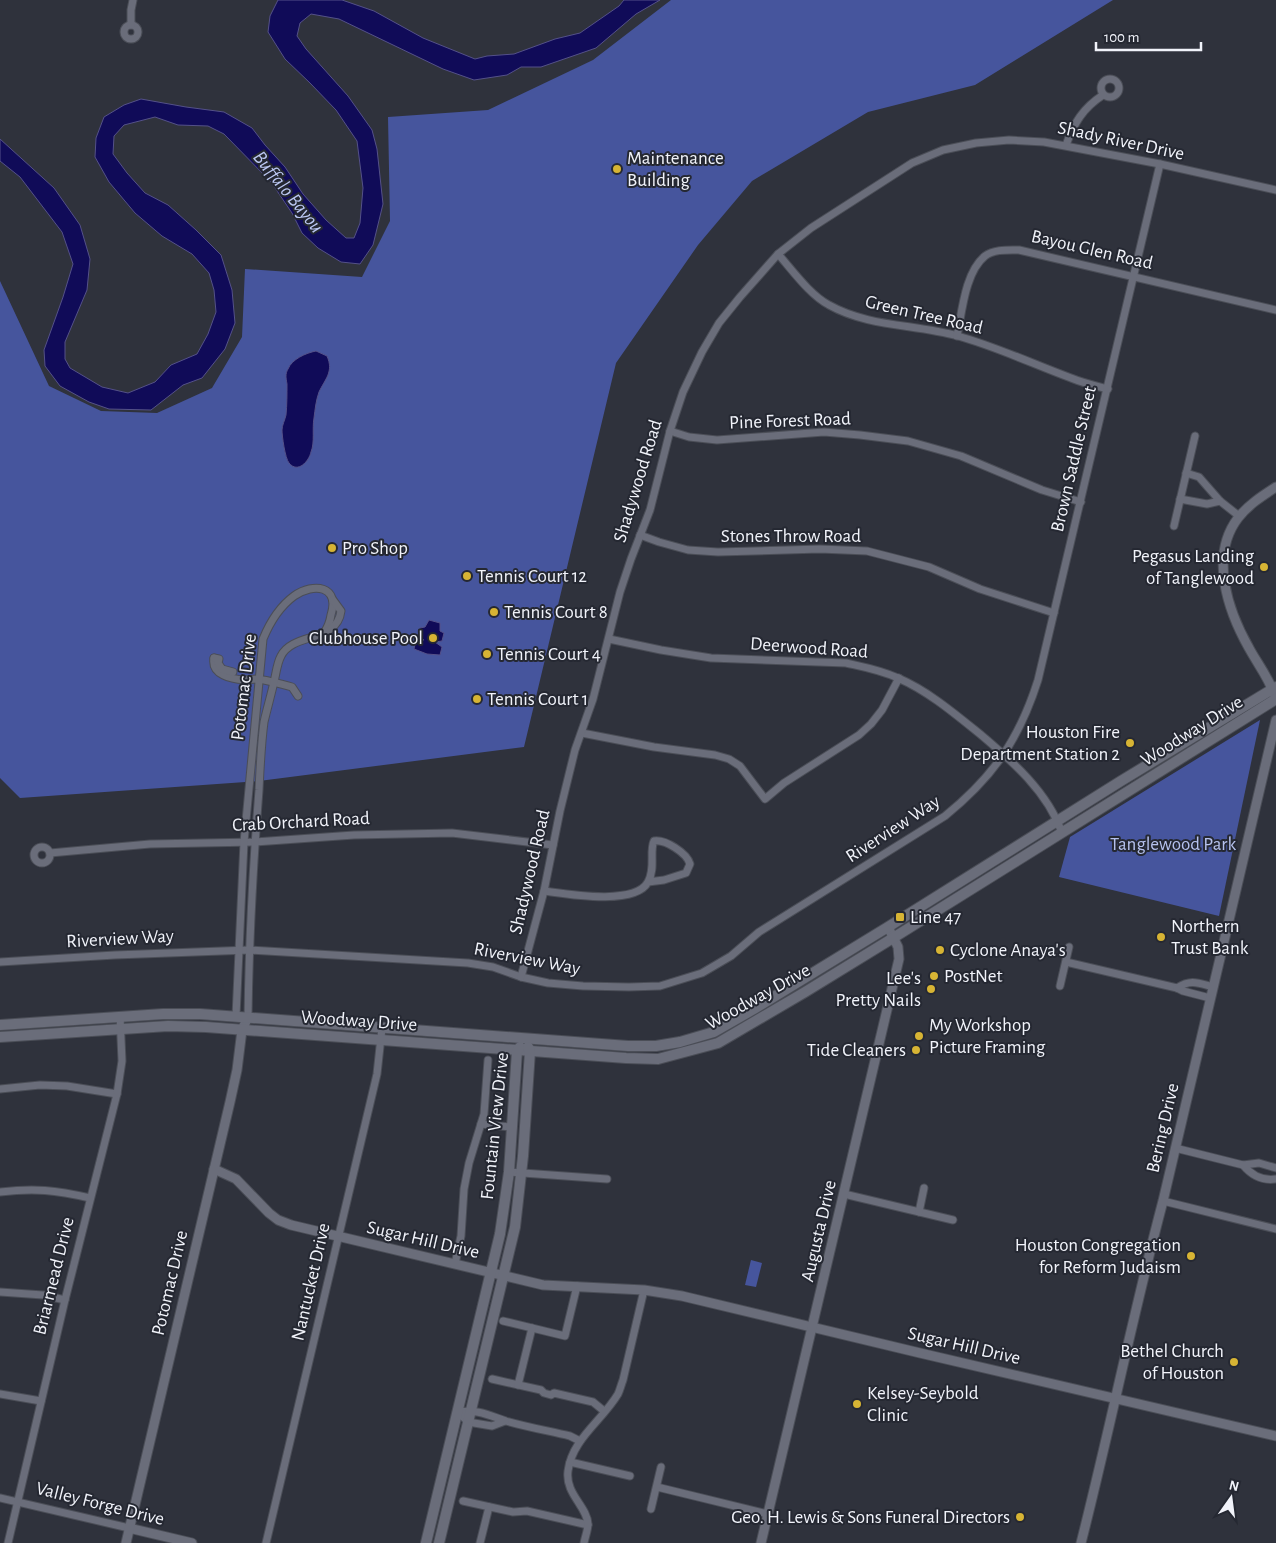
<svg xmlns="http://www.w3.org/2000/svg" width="1276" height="1543" viewBox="0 0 1276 1543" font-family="'Alegreya Sans',sans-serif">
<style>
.green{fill:#46559d}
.water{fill:#100b58;stroke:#545189}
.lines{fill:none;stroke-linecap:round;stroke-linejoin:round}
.minor-casing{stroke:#4b4e57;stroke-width:9}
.tertiary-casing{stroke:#4b4e57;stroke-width:11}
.secondary-casing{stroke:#4b4e57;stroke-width:12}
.minor{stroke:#6a6d7a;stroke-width:7}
.tertiary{stroke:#6a6d7a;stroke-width:9}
.secondary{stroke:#6a6d7a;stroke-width:10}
.poi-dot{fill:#d7b434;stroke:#252832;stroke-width:2}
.labels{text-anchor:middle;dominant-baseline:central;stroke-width:4;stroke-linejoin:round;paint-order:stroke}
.street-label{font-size:19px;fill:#f1f3fa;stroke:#252832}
.poi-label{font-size:19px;fill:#f1f3fa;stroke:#252832;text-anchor:start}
.park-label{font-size:19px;fill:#b5c1ed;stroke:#252832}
.water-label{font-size:20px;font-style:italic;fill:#bcc8f4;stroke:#252832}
</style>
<rect width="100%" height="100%" fill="#2f323c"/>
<g class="green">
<polygon points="671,0 1113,0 975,85 868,112 752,181 698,245 616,363 524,747 259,781 20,798 0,778 0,281 49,386 101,411 157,413 212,388 242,337 245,269 362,277 390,221 388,117 488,110 593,60"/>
<polygon points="1260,720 1219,916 1059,877 1070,837"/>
<polygon points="751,1260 762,1263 756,1287 745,1285"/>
</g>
<g class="water">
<polygon points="278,0 342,0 374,11 423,38 475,59 487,56 514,54 555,39 580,33 619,6 624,0 660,0 636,14 596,48 541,67 521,67 507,75 474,80 443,69 339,19 311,14 300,23 297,36 306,49 348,96 372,130 377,149 383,204 373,245 360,264 341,262 318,248 302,233 292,213 271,182 224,134 208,126 178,125 155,117 124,125 114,136 113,154 127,173 145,193 168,205 196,230 221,255 232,290 235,323 225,349 202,378 183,385 151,410 109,409 89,402 60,386 45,366 44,350 63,297 73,264 62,232 20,177 0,161 0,139 54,188 80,225 90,259 87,290 65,342 65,359 70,368 102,387 128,393 155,382 171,365 197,354 208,334 216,312 214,290 209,273 192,254 162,236 135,213 109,182 95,157 96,138 104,117 124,105 141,99 186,107 224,112 252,128 265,145 285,167 303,194 326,220 346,238 354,238 360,223 363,188 357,141 336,110 310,83 285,59 268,32 270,16"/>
<path d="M 316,351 L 327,356 C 334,372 325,379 319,392 C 316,400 315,410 314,418 C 312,429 315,442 311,452 C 309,461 298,474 289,463 C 285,458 282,436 282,430 C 282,425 285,420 286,415 C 287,405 287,394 287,384 C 286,378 285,374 288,369 C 292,359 306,353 316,351 Z"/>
<polygon points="429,620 440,623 440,631 444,633 442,641 435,642 442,647 440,655 427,654 414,649 416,640 424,640 419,636 420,628 425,627"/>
</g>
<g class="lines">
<defs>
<g id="minor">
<circle cx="131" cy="32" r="7"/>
<polyline points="131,25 131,10 133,0"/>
<circle cx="1110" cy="88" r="9"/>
<path d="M 1066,145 C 1074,123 1083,108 1103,95"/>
<path d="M 778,254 C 793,271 810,295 829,305 C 868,327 915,324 958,336 C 997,347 1033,364 1071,378 C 1083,383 1096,386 1108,389"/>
<path d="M 957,336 C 962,312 965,272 985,256 C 994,249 1008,250 1019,250 L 1276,310"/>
<polyline points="670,431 689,437 717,440 824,432 860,435 908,441 961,456 1042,490 1081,502"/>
<polyline points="1186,473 1199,477 1220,501 1239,516"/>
<polyline points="1180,499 1207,504 1220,501"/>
<polyline points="1174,526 1195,436"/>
<polyline points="640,535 659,542 688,550 718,552 820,549 867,551 929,567 980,589 1054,613"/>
<path d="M 609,639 L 661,650 L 711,658 L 846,663 C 864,667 881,670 898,678 C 928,691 954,713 980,734 C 1012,761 1048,792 1062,833"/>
<path d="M 214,658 C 211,675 231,679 245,680 C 249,680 253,679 257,679 C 268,680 280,684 292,687 L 298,696"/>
<polyline points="214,658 219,659 218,663 222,669 233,672"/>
<polyline points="582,733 654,747 715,755 729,759 740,766 765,799 784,783 859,735 871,724 882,710 899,678"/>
<circle cx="42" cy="855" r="8"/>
<polyline points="50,853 150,844 255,842 354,835 452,833 553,845"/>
<path d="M 544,891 C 567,894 635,906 648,882 C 656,868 649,851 654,841 C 665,839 687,853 690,864 L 686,873 L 664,880 L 648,882"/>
<path d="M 0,962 L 115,955 L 249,950 L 468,963 L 493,967 L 521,977 L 548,983 L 583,986 L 629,987 L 660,986 L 702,973 L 731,956 L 759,932 L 945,816 C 993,777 1019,740 1038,680 L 1160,164"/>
<polyline points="1066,962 1177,988 1183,991 1210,998"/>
<polyline points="521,977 544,891 560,811 575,750 593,699 620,592 631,559 650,510 670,431 683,392 702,352 719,323 740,297 778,254 811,228 912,163 943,150 976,143 1009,140 1044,142 1160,164 1276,190"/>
<polyline points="1060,986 1069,947"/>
<path d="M 1177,988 C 1191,979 1198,983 1213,987"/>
<path d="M 236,1016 L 244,842 L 263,639 C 270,622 279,607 294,596 C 314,582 340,586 331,615 C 330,622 328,627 324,633"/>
<path d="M 248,1017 C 249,941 253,866 259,790 C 260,768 261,745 264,722 C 267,709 271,695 274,682 C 276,674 277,663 281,656 C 293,632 337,643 341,611 L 333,600"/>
<polyline points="0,1089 40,1085 67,1086 117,1094"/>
<polyline points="481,1124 511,1127"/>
<polyline points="1175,1148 1243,1165"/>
<path d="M 1276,1168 L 1259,1163 L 1243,1165 C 1252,1176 1262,1181 1276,1179"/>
<polyline points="509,1172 607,1179"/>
<path d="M 0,1192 C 35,1188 55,1190 90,1198"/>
<polyline points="844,1194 953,1220"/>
<polyline points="1163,1201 1276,1229"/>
<polyline points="919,1212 924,1188"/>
<polyline points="455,1264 461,1236 464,1189 469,1163 484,1114 488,1060"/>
<polyline points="0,1292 43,1295 65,1300"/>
<polyline points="503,1321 565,1336 577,1286"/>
<polyline points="492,1379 541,1390 544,1393 551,1395 554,1393 593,1402 604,1411"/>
<polyline points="518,1385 532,1328"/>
<polyline points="0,1394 41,1401"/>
<path d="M 458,1412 C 477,1409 488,1415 506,1421 C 527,1427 549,1431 570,1436 L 580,1441"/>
<polyline points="458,1412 468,1422 492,1426 505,1421"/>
<polyline points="570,1462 630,1476"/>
<polyline points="657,1487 768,1514"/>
<polyline points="0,1498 129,1528"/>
<polyline points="463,1501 513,1512 527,1511 588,1525"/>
<polyline points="651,1509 661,1467"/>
<polyline points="8,1543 65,1300 117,1094 122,1061 120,1016"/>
<polyline points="266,1543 377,1074 382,1028"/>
<polyline points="480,1543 489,1507"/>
<path d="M 584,1543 C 585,1537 588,1530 588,1524 C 587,1506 565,1494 568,1471 C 572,1439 602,1421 618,1394 C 620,1390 621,1385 623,1380 L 644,1290"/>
</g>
<g id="tertiary">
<path d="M 1274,694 C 1269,678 1257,663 1249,648 C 1228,611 1209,556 1238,518 C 1248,505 1262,496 1276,487"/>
<polyline points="214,1169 236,1179 269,1213 278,1220 291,1225 543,1285 644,1290 682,1296 920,1353 1276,1436"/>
<polyline points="129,1528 192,1543"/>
<polyline points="126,1543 230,1102 237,1070 242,1030 248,1017"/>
<polyline points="761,1543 899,959 898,947 890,931"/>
<path d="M 1081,1543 C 1110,1429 1133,1314 1163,1201 L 1276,720"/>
</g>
<g id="secondary">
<polyline points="0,1025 163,1014 200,1014 628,1046 656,1046 680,1042 714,1032 754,1009 888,927 1121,781 1276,687"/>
<polyline points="0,1037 168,1026 206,1027 626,1058 658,1059 718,1043 805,992 893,938 1276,699"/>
<polyline points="426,1543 500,1234 509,1172 517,1051 520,1047"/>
<polyline points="439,1543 515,1227 523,1156 530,1051 528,1047"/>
</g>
</defs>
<use href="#minor" class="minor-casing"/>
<use href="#tertiary" class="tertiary-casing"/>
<use href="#secondary" class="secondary-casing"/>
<use href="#minor" class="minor"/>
<use href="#tertiary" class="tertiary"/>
<use href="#secondary" class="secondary"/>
</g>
<g class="poi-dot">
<circle cx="617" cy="169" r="5"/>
<circle cx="332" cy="548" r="5"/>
<circle cx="1264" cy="567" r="5"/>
<circle cx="467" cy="576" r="5"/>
<circle cx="494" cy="612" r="5"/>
<circle cx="433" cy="638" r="5"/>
<circle cx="487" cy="654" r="5"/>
<circle cx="477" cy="699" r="5"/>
<circle cx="1130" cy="743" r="5"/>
<rect x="895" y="912" width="10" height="10" rx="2.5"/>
<circle cx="1161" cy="937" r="5"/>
<circle cx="940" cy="950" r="5"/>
<circle cx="934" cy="976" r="5"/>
<circle cx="931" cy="989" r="5"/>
<circle cx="919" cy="1036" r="5"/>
<circle cx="916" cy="1050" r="5"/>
<circle cx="1191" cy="1256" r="5"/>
<circle cx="1234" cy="1362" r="5"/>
<circle cx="857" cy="1404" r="5"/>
<circle cx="1020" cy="1517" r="5"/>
</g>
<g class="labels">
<g class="street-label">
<text transform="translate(1121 141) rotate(12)">Shady River Drive</text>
<text transform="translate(1092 250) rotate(13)">Bayou Glen Road</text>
<text transform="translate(924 315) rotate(13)">Green Tree Road</text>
<text transform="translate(790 421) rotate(-2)">Pine Forest Road</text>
<text transform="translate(1074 459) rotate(-77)">Brown Saddle Street</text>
<text transform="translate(638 481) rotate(-73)">Shadywood Road</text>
<text x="791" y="536">Stones Throw Road</text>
<text transform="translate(809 648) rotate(4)">Deerwood Road</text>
<text transform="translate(244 687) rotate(-83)">Potomac Drive</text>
<text transform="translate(1192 731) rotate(-32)">Woodway Drive</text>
<text transform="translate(301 822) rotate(-3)">Crab Orchard Road</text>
<text transform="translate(893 829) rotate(-33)">Riverview Way</text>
<text transform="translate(530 872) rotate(-77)">Shadywood Road</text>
<text transform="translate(120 939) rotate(-3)">Riverview Way</text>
<text transform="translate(527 959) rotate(11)">Riverview Way</text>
<text transform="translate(758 997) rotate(-29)">Woodway Drive</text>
<text transform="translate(359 1021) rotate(4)">Woodway Drive</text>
<text transform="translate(495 1126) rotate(-84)">Fountain View Drive</text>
<text transform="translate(1163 1128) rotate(-77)">Bering Drive</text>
<text transform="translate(819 1231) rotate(-77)">Augusta Drive</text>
<text transform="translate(423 1240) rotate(13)">Sugar Hill Drive</text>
<text transform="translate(54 1276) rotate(-76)">Briarmead Drive</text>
<text transform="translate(311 1282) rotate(-77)">Nantucket Drive</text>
<text transform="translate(170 1283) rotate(-77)">Potomac Drive</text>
<text transform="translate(964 1346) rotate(13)">Sugar Hill Drive</text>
<text transform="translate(100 1504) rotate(14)">Valley Forge Drive</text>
</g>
<g class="poi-label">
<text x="627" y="158">Maintenance<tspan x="627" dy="22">Building</tspan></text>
<text x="342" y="548">Pro Shop</text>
<text x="1254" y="556" text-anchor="end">Pegasus Landing<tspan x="1254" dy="22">of Tanglewood</tspan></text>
<text x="477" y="576">Tennis Court 12</text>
<text x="504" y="612">Tennis Court 8</text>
<text x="423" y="638" text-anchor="end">Clubhouse Pool</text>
<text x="497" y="654">Tennis Court 4</text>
<text x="487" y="699">Tennis Court 1</text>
<text x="1120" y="732" text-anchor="end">Houston Fire<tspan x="1120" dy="22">Department Station 2</tspan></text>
<text x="910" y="917">Line 47</text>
<text x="1171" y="926">Northern<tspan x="1171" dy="22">Trust Bank</tspan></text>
<text x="950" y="950">Cyclone Anaya's</text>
<text x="944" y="976">PostNet</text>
<text x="921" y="978" text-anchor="end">Lee's<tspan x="921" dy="22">Pretty Nails</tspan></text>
<text x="929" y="1025">My Workshop<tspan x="929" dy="22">Picture Framing</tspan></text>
<text x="906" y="1050" text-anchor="end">Tide Cleaners</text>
<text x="1181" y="1245" text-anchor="end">Houston Congregation<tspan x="1181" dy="22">for Reform Judaism</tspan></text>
<text x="1224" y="1351" text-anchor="end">Bethel Church<tspan x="1224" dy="22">of Houston</tspan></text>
<text x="867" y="1393">Kelsey-Seybold<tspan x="867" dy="22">Clinic</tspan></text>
<text x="1010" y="1517" text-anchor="end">Geo. H. Lewis &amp; Sons Funeral Directors</text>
</g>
<g class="park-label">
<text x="1173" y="844">Tanglewood Park</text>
</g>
<g class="water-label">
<text transform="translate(288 192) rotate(51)">Buffalo Bayou</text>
</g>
</g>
<g transform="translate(1231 1498) rotate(14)" stroke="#252832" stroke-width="4" paint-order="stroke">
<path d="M0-4L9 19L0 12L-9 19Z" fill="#f1f3fa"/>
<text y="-8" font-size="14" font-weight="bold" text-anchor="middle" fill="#f1f3fa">N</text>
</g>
<path d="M1096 42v8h105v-8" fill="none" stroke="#f1f3fa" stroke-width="2.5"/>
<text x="1104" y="42" font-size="15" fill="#f1f3fa" stroke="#252832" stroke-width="4" paint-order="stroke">100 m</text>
</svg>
